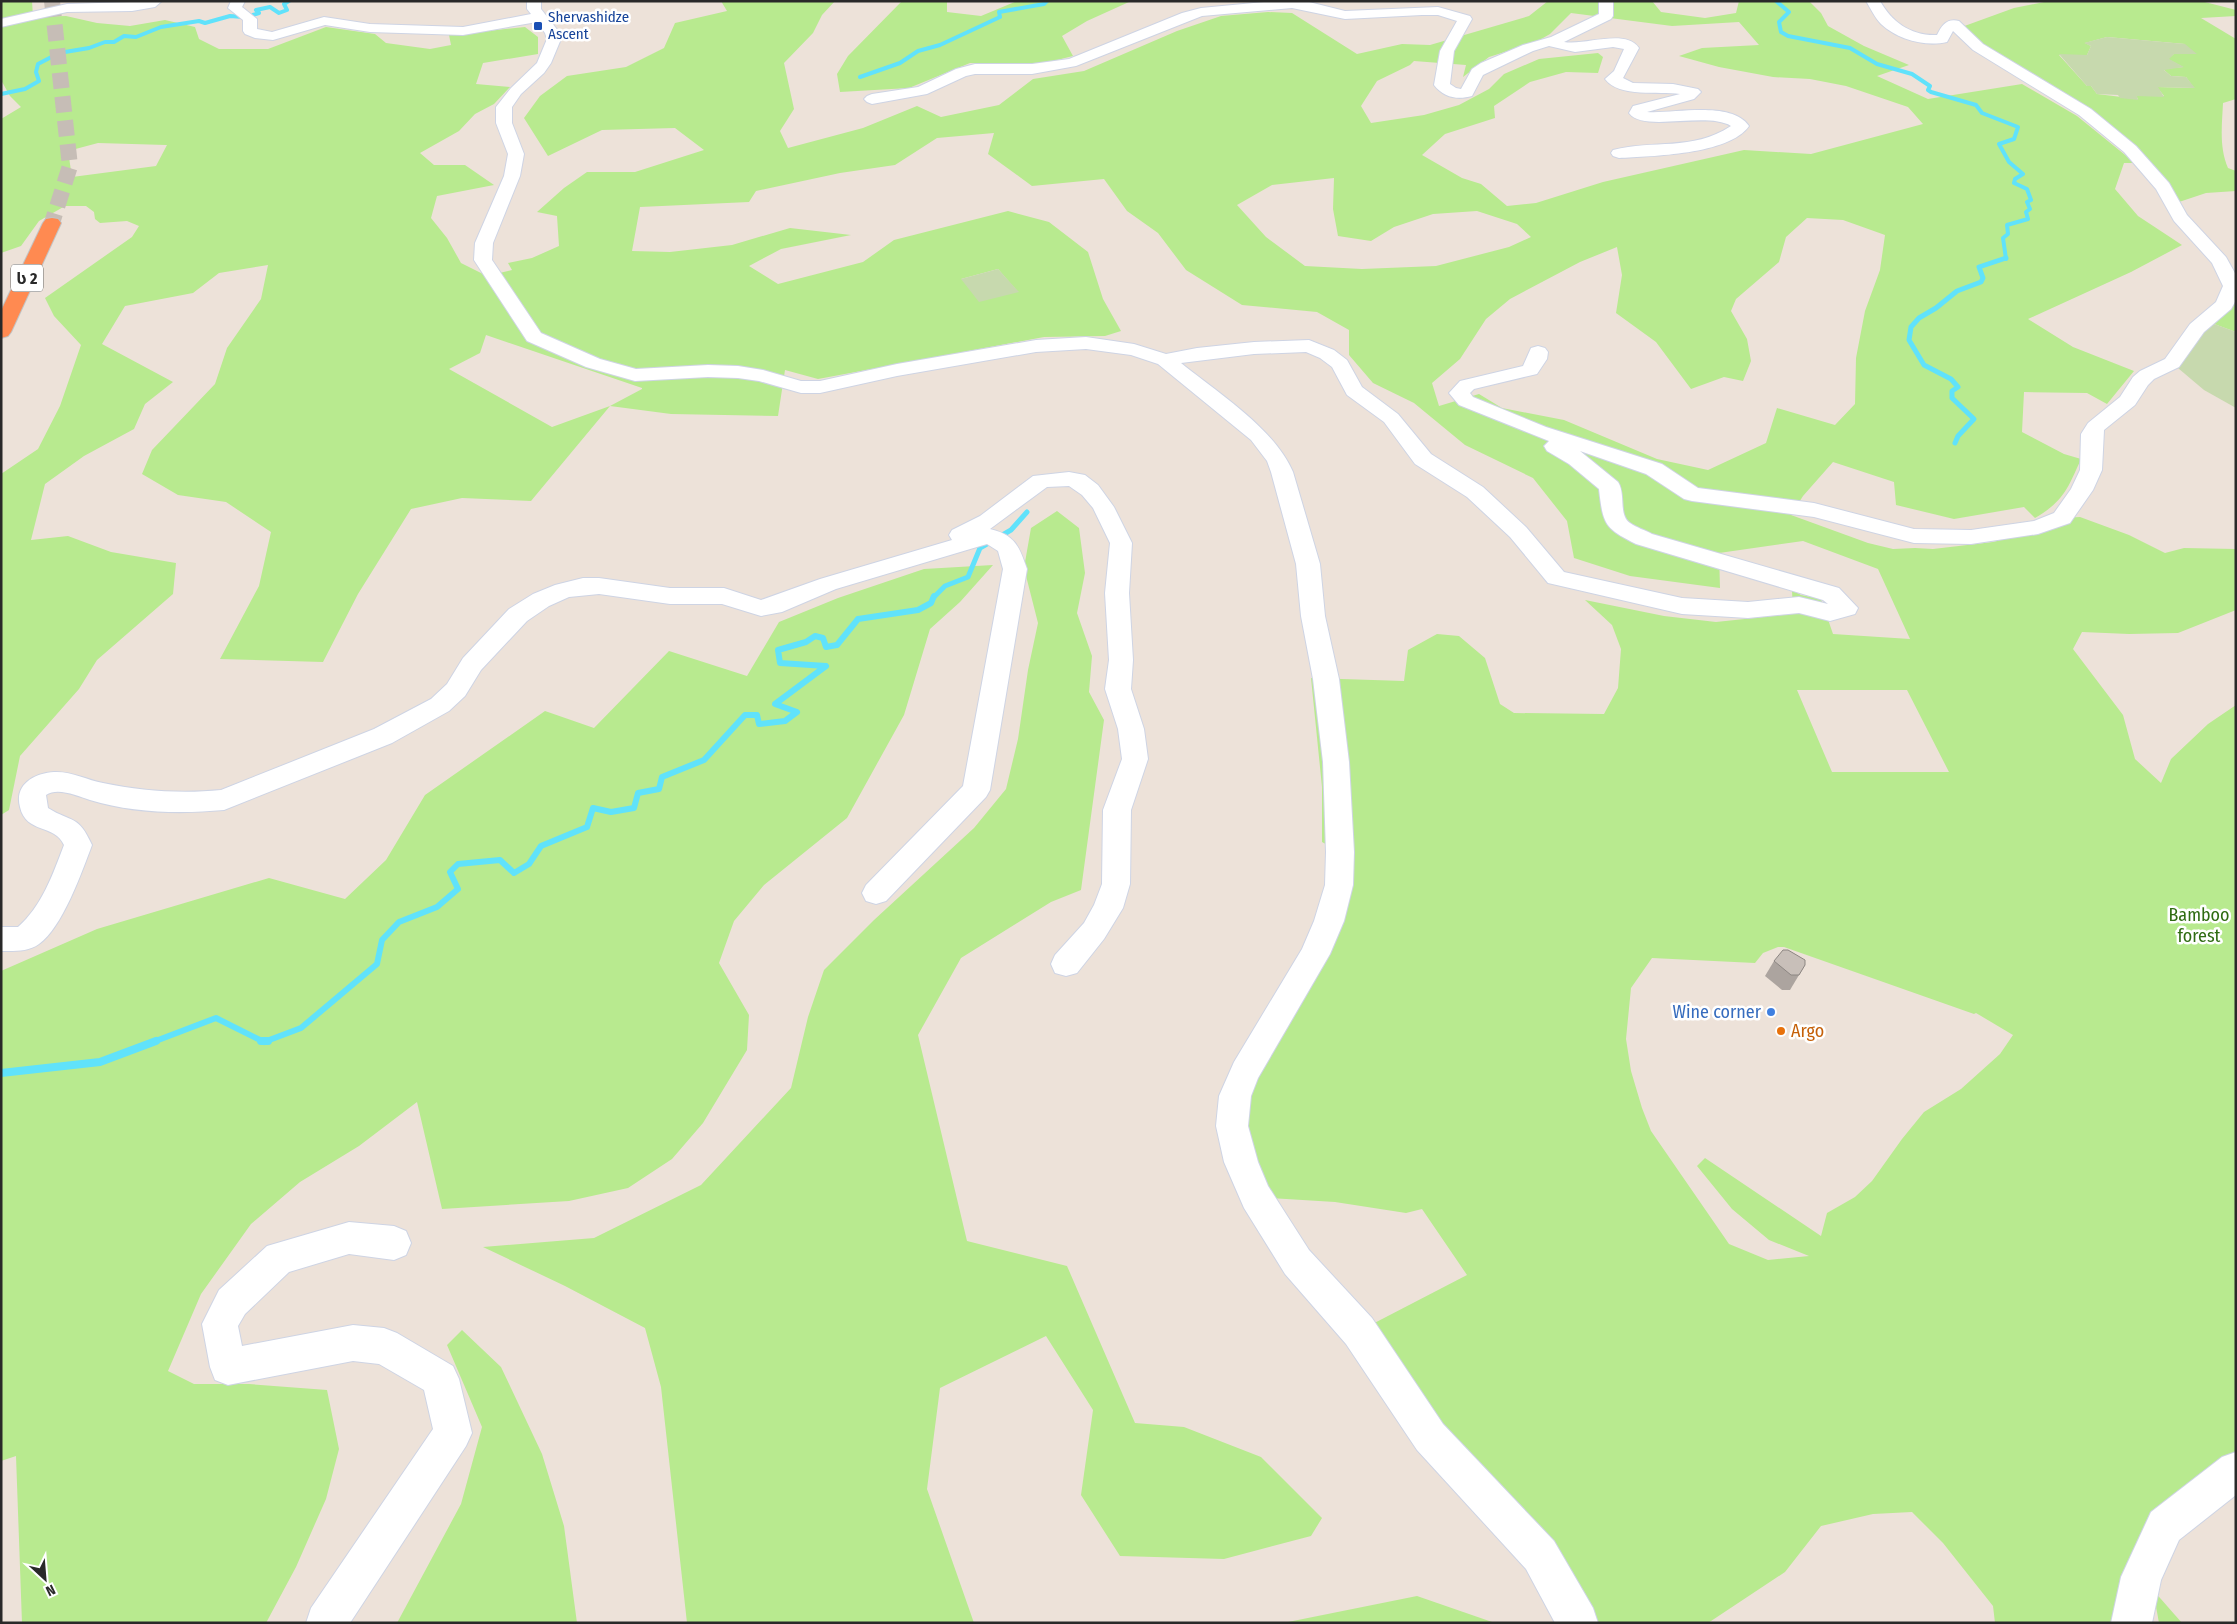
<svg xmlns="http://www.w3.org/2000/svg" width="2237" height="1624" viewBox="0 0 2237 1624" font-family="'Fira Sans Condensed','Noto Sans Georgian',sans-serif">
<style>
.green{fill:#b8ea8f;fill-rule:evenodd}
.cemetery{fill:#c7d9ae}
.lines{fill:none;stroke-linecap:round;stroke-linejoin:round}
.stream-far3{stroke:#60e2fb;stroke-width:4}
.stream-far2{stroke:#60e2fb;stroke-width:5}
.stream-far1{stroke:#60e2fb;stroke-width:6}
.stream{stroke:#60e2fb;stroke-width:8}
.highway-tunnel{stroke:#c6bdb6;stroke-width:16;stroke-dasharray:16 8;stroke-linecap:butt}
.minor-casing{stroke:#ced4e4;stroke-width:2}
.highway-casing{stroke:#c3c3c3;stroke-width:2}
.minor{fill:#fff;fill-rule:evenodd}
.highway{fill:#ff8a51;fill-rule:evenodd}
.wall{fill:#aca49f}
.building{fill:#c8bfb9;stroke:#8c8682}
.transit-dot{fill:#1a4fb4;stroke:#fff;stroke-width:2}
.shop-dot{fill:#3f7fe0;stroke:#fff;stroke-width:2}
.food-dot{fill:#e8710a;stroke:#fff;stroke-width:2}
.labels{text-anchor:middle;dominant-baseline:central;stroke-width:5;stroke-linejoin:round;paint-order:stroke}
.far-transit-label{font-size:15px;fill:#164399;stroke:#fff;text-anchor:start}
.shield{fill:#fff;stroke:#696969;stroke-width:1}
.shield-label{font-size:16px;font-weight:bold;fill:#292929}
.park-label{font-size:18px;fill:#2f6c12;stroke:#fff}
.shop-label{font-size:18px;fill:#366cbe;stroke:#fff;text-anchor:end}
.food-label{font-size:18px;fill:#c56008;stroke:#fff;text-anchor:start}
</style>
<rect width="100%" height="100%" fill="#ede2d9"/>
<g class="green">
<path d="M 1,1 L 32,1 L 33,17 L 66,16 L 97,23 L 130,26 L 165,20 L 195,27 L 199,39 L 219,49 L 268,49 L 326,27 L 375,34 L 386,43 L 430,49 L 451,45 L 449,35 L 525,27 L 538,37 L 538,54 L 483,63 L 476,84 L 510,87 L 494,104 L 475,114 L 459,131 L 420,153 L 434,165 L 465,165 L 494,185 L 437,196 L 431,218 L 447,238 L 461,263 L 487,276 L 512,270 L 508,263 L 532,258 L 559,246 L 557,216 L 537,212 L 564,188 L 587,172 L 635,172 L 704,150 L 675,128 L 602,130 L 548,156 L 524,118 L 540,96 L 567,76 L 626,67 L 664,48 L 675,23 L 727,11 L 721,1 L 835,1 L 822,15 L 813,33 L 784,63 L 794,109 L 780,131 L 788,148 L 863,128 L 917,106 L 941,117 L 999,105 L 1033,79 L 1084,71 L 1177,31 L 1221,16 L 1268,12 L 1292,13 L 1357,54 L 1402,44 L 1430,45 L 1529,16 L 1548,1 L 1652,1 L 1661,12 L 1705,18 L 1736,13 L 1739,1 L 1809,1 L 1821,13 L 1828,26 L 1864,46 L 1909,65 L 1877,76 L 1928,99 L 2022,84 L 2077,116 L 2135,163 L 2124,163 L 2115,189 L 2138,216 L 2182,245 L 2131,272 L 2028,319 L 2073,347 L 2134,371 L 2107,404 L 2087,393 L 2024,392 L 2022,432 L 2064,454 L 2081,459 C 2068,488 2064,501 2035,518 L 2024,507 L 1954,519 L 1896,505 L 1894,482 L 1833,462 L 1803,496 L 1791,515 L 1868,543 L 1893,549 L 1915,548 L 1933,549 L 1993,542 L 2020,535 L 2062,518 L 2080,517 L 2129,535 L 2165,553 L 2184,548 L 2236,549 L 2236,610 L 2178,633 L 2129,634 L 2082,632 L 2073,649 L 2123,715 L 2135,759 L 2161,783 L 2171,759 L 2208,724 L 2236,705 L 2236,1471 L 2165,1526 L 2131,1623 L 1995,1623 L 1993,1606 L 1943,1543 L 1912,1512 L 1873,1514 L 1821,1526 L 1785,1572 L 1708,1623 L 1578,1623 L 1359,1331 L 1467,1275 L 1422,1209 L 1406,1213 L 1335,1202 L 1256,1197 L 1232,1126 L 1295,988 L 1340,852 L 1322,842 L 1322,787 L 1311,678 L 1404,681 L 1408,650 L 1437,634 L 1459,636 L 1485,658 L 1500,704 L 1514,713 L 1604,714 L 1618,688 L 1621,649 L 1612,625 L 1585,600 L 1664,616 L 1716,622 L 1793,614 L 1792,590 L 1801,595 L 1821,599 L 1833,634 L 1910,639 L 1878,569 L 1803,541 L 1719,553 L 1720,588 L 1630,576 L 1574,558 L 1567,521 L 1533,478 L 1465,445 L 1414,403 L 1373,383 L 1349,355 L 1349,330 L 1317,312 L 1242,305 L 1186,270 L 1158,233 L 1127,211 L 1104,179 L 1032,186 L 988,154 L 994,133 L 937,138 L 895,165 L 840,173 L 756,191 L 749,202 L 640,207 L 632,251 L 670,252 L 732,245 L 790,228 L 851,235 L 781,249 L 749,266 L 778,284 L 863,262 L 894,240 L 1008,211 L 1049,222 L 1088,252 L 1103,299 L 1121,331 L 1105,336 L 1044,337 L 818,379 L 785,370 L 778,416 L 671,414 L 610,406 L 531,501 L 462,498 L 411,509 L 358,594 L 323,662 L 220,659 L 259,586 L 271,532 L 226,502 L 178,495 L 142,474 L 152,450 L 215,384 L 227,348 L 261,299 L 268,265 L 219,273 L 193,293 L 125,306 L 102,344 L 173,382 L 145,404 L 134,429 L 84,456 L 45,484 L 31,540 L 68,536 L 111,552 L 176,563 L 173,594 L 97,660 L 79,689 L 20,756 L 9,810 L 1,815 L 1,474 L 38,449 L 60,406 L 81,345 L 54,316 L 45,298 L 132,237 L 139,226 L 127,221 L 100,223 L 95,219 L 94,212 L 86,206 L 65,206 L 39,221 L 21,246 L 1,253 L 1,119 L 21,107 L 10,96 L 1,80 ZM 1571,13 L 1672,26 L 1739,22 L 1759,45 L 1702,48 L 1679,56 L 1719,67 L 1773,77 L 1810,79 L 1846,86 L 1908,107 L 1923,124 L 1811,154 L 1744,150 L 1603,182 L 1536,203 L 1507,206 L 1481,184 L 1462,178 L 1422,155 L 1445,134 L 1495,118 L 1494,106 L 1530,82 L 1566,72 L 1598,73 L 1603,57 L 1598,53 L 1539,59 L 1504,74 L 1489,89 L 1459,105 L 1424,115 L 1371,123 L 1361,106 L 1377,81 L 1410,65 L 1414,61 L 1466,65 L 1463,77 L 1489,57 L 1536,42 L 1550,34 ZM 98,143 L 166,145 L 167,145 L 156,166 L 72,177 L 68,151 ZM 1334,178 L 1333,209 L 1338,236 L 1371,241 L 1394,227 L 1433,214 L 1477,211 L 1517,224 L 1531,237 L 1509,247 L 1436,266 L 1362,269 L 1305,266 L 1266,237 L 1237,205 L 1272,185 ZM 1807,218 L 1843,220 L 1885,235 L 1880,270 L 1865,311 L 1856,358 L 1855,404 L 1835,425 L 1777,408 L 1766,443 L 1708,470 L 1657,459 L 1564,420 L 1502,408 L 1479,394 L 1439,406 L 1432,383 L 1460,359 L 1486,319 L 1510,299 L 1580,262 L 1617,247 L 1622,275 L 1616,313 L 1656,342 L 1691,389 L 1724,377 L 1743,381 L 1751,361 L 1747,339 L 1731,311 L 1736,299 L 1779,262 L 1786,237 ZM 998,269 L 1018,292 L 961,279 ZM 486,335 L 642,388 L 642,389 L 610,406 L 552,427 L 449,369 L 480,353 ZM 1797,690 L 1907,690 L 1949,772 L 1832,772 ZM 1778,947 L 1784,947 L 1974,1014 L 1976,1013 L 2013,1035 L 2000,1054 L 1961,1089 L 1924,1112 L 1902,1139 L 1872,1181 L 1855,1197 L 1827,1213 L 1821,1236 L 1705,1158 L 1697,1166 L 1732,1209 L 1769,1240 L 1809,1256 L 1768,1260 L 1729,1244 L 1651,1131 L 1642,1108 L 1631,1071 L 1626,1039 L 1631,988 L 1652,958 L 1755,963 L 1763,953 Z"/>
<polygon points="902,1 947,1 947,12 981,16 1017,1 1129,2 1087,21 1062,36 1073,56 1041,64 970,63 909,88 840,92 837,74 848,56"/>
<path d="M 2049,1 L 2201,1 L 2236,10 L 2236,16 L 2201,18 L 2236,39 L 2236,99 L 2223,103 C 2222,126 2219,147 2228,168 L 2236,171 L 2236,191 L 2206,193 L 2173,204 L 2147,167 L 2039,84 L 1959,28 L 2014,8 ZM 2107,37 L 2185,44 L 2168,59 L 2183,67 L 2163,69 L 2171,76 L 2186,77 L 2194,88 L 2157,87 L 2164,96 L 2136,96 L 2138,99 L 2097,94 L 2091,86 L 2087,86 L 2059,55 L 2087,55 L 2091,46 L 2085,43 Z"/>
<polygon points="2236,292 2236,332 2206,321"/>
<polygon points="1057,511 1079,528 1085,573 1077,613 1092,656 1089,692 1104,720 1081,890 1051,902 961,958 918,1035 967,1241 1067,1266 1135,1423 1184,1427 1261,1457 1322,1518 1311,1536 1224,1559 1120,1556 1081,1495 1093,1410 1046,1336 940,1388 927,1489 974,1623 687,1623 661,1387 645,1328 565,1286 483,1247 594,1238 701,1185 791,1088 808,1017 824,970 874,920 974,828 1006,789 1018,739 1028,670 1038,623 1024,568 1031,528"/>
<polygon points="993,565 960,602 930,629 904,715 847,818 764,885 734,921 719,963 749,1015 747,1050 703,1123 672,1159 628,1188 569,1201 442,1209 417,1102 359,1146 300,1182 251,1224 201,1294 168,1371 194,1384 249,1384 327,1390 339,1449 326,1499 296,1567 266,1623 22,1623 16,1456 1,1461 1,971 97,929 269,878 345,899 386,860 425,795 545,711 594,728 669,651 747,676 779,622 838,598 924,569"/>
<polygon points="462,1330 501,1367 542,1454 564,1526 577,1623 397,1623 461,1504 482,1427 447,1345"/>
<polygon points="2153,1590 2182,1623 2159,1623"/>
<polygon points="1417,1596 1495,1623 1283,1623"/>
</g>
<g class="cemetery">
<polygon points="2107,37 2185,44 2197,54 2174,54 2169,59 2184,67 2164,70 2171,76 2186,77 2195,88 2158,87 2164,97 2137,96 2138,100 2120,98 2118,95 2097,94 2091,86 2087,86 2059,54 2087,55 2091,46 2084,43"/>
<polygon points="998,269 1019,292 979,302 961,279"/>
<polygon points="2206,321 2236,332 2236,408 2204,390 2172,363"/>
</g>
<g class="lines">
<g class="stream-far3">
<polyline points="1776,1 1789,12 1779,22 1781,32 1788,36 1850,48 1877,64 1912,74 1930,86 1928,90 1931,92 1976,105 1982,113 2018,127 2014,139 1999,144 2009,162 2023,174 2015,179 2014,183 2027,189 2031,200 2027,202 2030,209 2026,212 2028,219 2007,225 2008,234 2003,238 2006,259"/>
<polyline points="253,15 259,13 256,10 270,7 279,13 287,10 284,4 289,1"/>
<polyline points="860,77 900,63 918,51 940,45 1000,17 999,12 1044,4 1047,1"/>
<polyline points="1,94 25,89 39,81 36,72 38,64 59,53 89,48 105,42 114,42 124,36 136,37 161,27 199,21 205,23 230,16 243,17"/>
</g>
<g class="stream-far2">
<polyline points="1955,443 1958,436 1974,419 1952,398 1952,391 1958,387 1951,379 1924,365 1909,340 1911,327 1919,318 1936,308 1957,291 1981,282 1983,278 1979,267 2006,258"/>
<polyline points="933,598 945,586 968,577 980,548 1011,530 1027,512"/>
</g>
<g class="stream-far1">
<polyline points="153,1042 216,1018 264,1042"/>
<polyline points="264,1042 301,1028 377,964 382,940 399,922 437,907 458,889 450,872 458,864 500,860 514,873 529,864 541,846 587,827 593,808 611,812 634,808 638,793 659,789 662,777 704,760 745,715 757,715 759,724 785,721 797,712 775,704 826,666 780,663 778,650 806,642 815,636 823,638 826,647 837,645 858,619 918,610 931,603 934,596"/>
</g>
<g class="stream">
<polyline points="261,1041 268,1041"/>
<polyline points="1,1073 100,1062 156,1041"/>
</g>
<polyline class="highway-tunnel" points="52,1 70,166 52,223"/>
<defs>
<g id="minor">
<polygon points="162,1 155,7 132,11 67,12 1,27 1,19 67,4"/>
<path d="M 231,1 L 245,1 L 242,7 L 257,19 L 257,29 L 272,32 L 324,17 L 370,24 L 463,27 L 531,14 L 527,9 L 527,1 L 541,1 L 541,9 L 559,32 L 561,39 L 551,63 L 544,73 L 521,94 L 512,107 L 512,123 L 524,154 L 520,176 L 493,243 L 492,260 L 541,333 L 600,359 L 636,369 L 708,365 L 738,366 L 763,370 L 801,381 L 820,381 L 897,364 L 1036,340 L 1086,337 L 1134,344 L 1166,354 L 1197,348 L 1254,342 L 1309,340 L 1334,350 L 1347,360 L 1362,387 L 1398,414 L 1431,454 L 1483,487 L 1526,527 L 1564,572 L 1682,598 L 1748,602 L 1799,597 L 1828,604 L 1823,600 L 1636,544 C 1604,528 1603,524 1599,489 L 1569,464 L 1547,451 L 1544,446 L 1549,441 L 1459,405 L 1449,393 L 1460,381 L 1523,366 L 1531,348 L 1538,346 L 1545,348 L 1548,352 L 1547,359 L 1537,374 L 1474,389 L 1470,393 L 1473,397 L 1546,427 L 1662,464 L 1698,488 L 1814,503 L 1914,529 L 1971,530 L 2034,521 L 2054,513 L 2071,489 L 2080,470 L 2081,434 L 2088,423 L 2120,397 L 2133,377 L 2140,371 L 2165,359 L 2190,324 L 2216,302 L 2223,286 L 2212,263 L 2174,221 L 2156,189 L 2124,152 L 2079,115 L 1973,50 L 1953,31 L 1947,42 C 1926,47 1898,40 1881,24 C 1875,18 1871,9 1866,1 L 1880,1 C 1892,22 1911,36 1937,35 C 1942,25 1947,18 1959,21 L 1983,44 L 2091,109 L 2136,146 L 2169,183 L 2187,215 L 2226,257 L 2236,275 L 2236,300 L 2231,309 L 2204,332 L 2179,367 L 2154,379 L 2148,385 L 2135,405 L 2104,430 L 2102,470 L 2093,490 L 2070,523 L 2038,534 L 1971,544 L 1914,543 L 1814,517 L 1692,501 L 1684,499 L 1646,474 L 1580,451 L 1618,482 C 1626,494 1618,515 1630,523 C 1637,528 1645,530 1652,534 L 1839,588 L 1858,608 L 1855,614 L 1830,621 L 1799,613 L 1748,618 L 1682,614 L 1548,583 L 1510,537 L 1467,497 L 1415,464 L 1384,422 L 1347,395 L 1332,367 L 1320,358 L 1306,352 L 1254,354 L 1181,363 C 1218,393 1274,428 1293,472 L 1320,564 L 1325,616 L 1339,679 L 1349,762 L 1354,852 L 1353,885 L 1344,921 L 1330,954 L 1258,1078 L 1251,1096 L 1248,1126 L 1258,1162 L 1268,1186 L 1309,1250 L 1372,1318 L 1443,1424 L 1554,1541 L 1593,1608 L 1598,1623 L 1555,1623 L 1526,1569 L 1417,1450 L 1346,1344 L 1285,1274 L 1244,1208 L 1224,1162 L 1216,1126 L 1219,1096 L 1234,1062 L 1302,949 L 1314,921 L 1325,885 L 1326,852 L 1323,762 L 1313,679 L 1301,616 L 1296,564 L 1271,472 L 1267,461 L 1251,440 L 1158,364 L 1131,355 L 1086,349 L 1036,352 L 897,376 L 820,393 L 801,393 L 759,381 L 738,378 L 708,377 L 635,381 L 586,367 L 527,341 L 474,260 L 475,243 L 504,176 L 508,154 L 496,123 L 496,107 L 511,88 L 537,63 L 547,39 L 545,33 L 537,22 L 463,35 L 370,32 L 325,25 L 273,40 L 255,38 L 245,34 L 243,31 L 243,20 L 228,8 Z"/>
<path d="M 1276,1 L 1305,1 L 1345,11 L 1438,7 L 1470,16 L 1472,19 L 1454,51 L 1450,84 L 1456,88 L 1461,89 L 1472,69 L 1481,63 L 1523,45 L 1551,37 L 1599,14 L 1599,1 L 1613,1 L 1613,16 L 1611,19 L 1564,42 C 1585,46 1625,28 1639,48 L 1623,78 L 1633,83 L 1673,84 L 1698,89 L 1701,92 L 1694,99 L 1647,112 C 1674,114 1731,100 1749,126 C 1729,155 1651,156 1619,158 L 1613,156 L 1611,153 L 1613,150 C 1654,139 1691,152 1731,126 C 1706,111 1643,133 1629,113 L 1633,106 L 1680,94 C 1659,91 1619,98 1605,79 L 1614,71 L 1624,49 L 1613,47 L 1575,52 L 1549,46 L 1533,51 L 1483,75 L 1472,96 C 1458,100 1444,98 1434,85 L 1440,51 L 1457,21 L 1438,15 L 1422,15 L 1345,19 L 1292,8 L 1202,16 L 1076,66 L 1032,74 L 975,74 L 966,76 L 927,94 L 872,104 L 867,102 L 864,99 L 867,96 L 872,94 L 918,87 L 956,69 L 975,64 L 1032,64 L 1069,59 L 1182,13 L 1201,8 Z"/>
<path d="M 1069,472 L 1085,475 L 1098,485 L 1114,507 L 1132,543 L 1129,593 L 1133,660 L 1131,689 L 1144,729 L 1148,759 L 1131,810 L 1130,884 L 1123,908 L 1104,939 L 1077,973 L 1066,976 L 1055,973 L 1051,964 L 1055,955 L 1084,923 L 1094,905 L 1102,884 L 1103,810 L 1122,759 L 1118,729 L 1105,689 L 1109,660 L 1105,593 L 1110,543 L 1093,508 L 1082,495 L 1069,486 L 1047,487 L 990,529 C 1015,535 1019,546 1027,569 L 990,790 L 986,797 L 886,901 L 876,904 L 866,901 L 862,893 L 866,885 L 963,786 L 1003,569 L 998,551 L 987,544 L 836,589 L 782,612 L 761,616 L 722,604 L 670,604 L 599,594 L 569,597 L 549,606 L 527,621 L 481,670 L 465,696 L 449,711 L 392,743 L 224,810 C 181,814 132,813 90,800 C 77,796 58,787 46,795 L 48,808 C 72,823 78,814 92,845 C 82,872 62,928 39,944 C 28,952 14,951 1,951 L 1,927 L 18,927 C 42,906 53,874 64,845 C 55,824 26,834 20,807 C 14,785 34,773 54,772 C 71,771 87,780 103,783 C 141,791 182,794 221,790 L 374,729 L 431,699 L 447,684 L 463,658 L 509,609 L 533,594 L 555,585 L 583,578 L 599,578 L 670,588 L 724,588 L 761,600 L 820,579 L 952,540 L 949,535 L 952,530 L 980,516 L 1033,476 Z"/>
<polygon points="349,1222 394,1226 406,1231 411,1243 406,1255 394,1260 349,1254 289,1272 245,1314 238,1326 242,1346 353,1325 384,1328 397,1333 453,1366 459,1379 472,1433 466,1446 350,1623 306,1623 311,1608 433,1429 424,1390 379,1364 353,1361 228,1385 215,1380 210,1367 202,1324 219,1290 267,1246"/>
<polygon points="2236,1452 2236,1495 2179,1540 2161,1580 2152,1623 2111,1623 2121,1577 2151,1512 2222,1457"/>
</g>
<polygon id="highway" points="52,218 58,219 61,223 11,332 8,336 1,338 1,311 43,223 46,219"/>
</defs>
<use href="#minor" class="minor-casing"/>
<use href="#highway" class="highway-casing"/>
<use href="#minor" class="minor"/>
<use href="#highway" class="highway"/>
</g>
<polygon class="wall" points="1774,961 1805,965 1790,990 1782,990 1765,976"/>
<polygon class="building" points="1783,950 1788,950 1805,960 1805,965 1799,975 1791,975 1774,961"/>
<rect class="transit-dot" x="533" y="21" width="10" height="10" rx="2.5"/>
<circle class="shop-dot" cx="1771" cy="1012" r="5"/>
<circle class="food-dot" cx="1781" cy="1031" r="5"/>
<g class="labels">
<g class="far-transit-label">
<text x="548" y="17">Shervashidze<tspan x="548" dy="17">Ascent</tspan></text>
</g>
<rect class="shield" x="11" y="264.5" width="32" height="27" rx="4"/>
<g class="shield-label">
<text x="27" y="278">ს 2</text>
</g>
<g class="park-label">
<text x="2199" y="915">Bamboo<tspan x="2199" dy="21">forest</tspan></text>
</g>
<g class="shop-label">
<text x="1761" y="1012">Wine corner</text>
</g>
<g class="food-label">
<text x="1791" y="1031">Argo</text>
</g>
</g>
<rect width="2237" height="1624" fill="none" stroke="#292929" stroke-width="5"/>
<g transform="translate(45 1579) rotate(154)" stroke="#ffffff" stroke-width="4" paint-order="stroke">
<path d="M0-4L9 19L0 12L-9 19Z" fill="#292929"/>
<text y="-8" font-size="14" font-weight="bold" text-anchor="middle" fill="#292929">N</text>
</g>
</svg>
